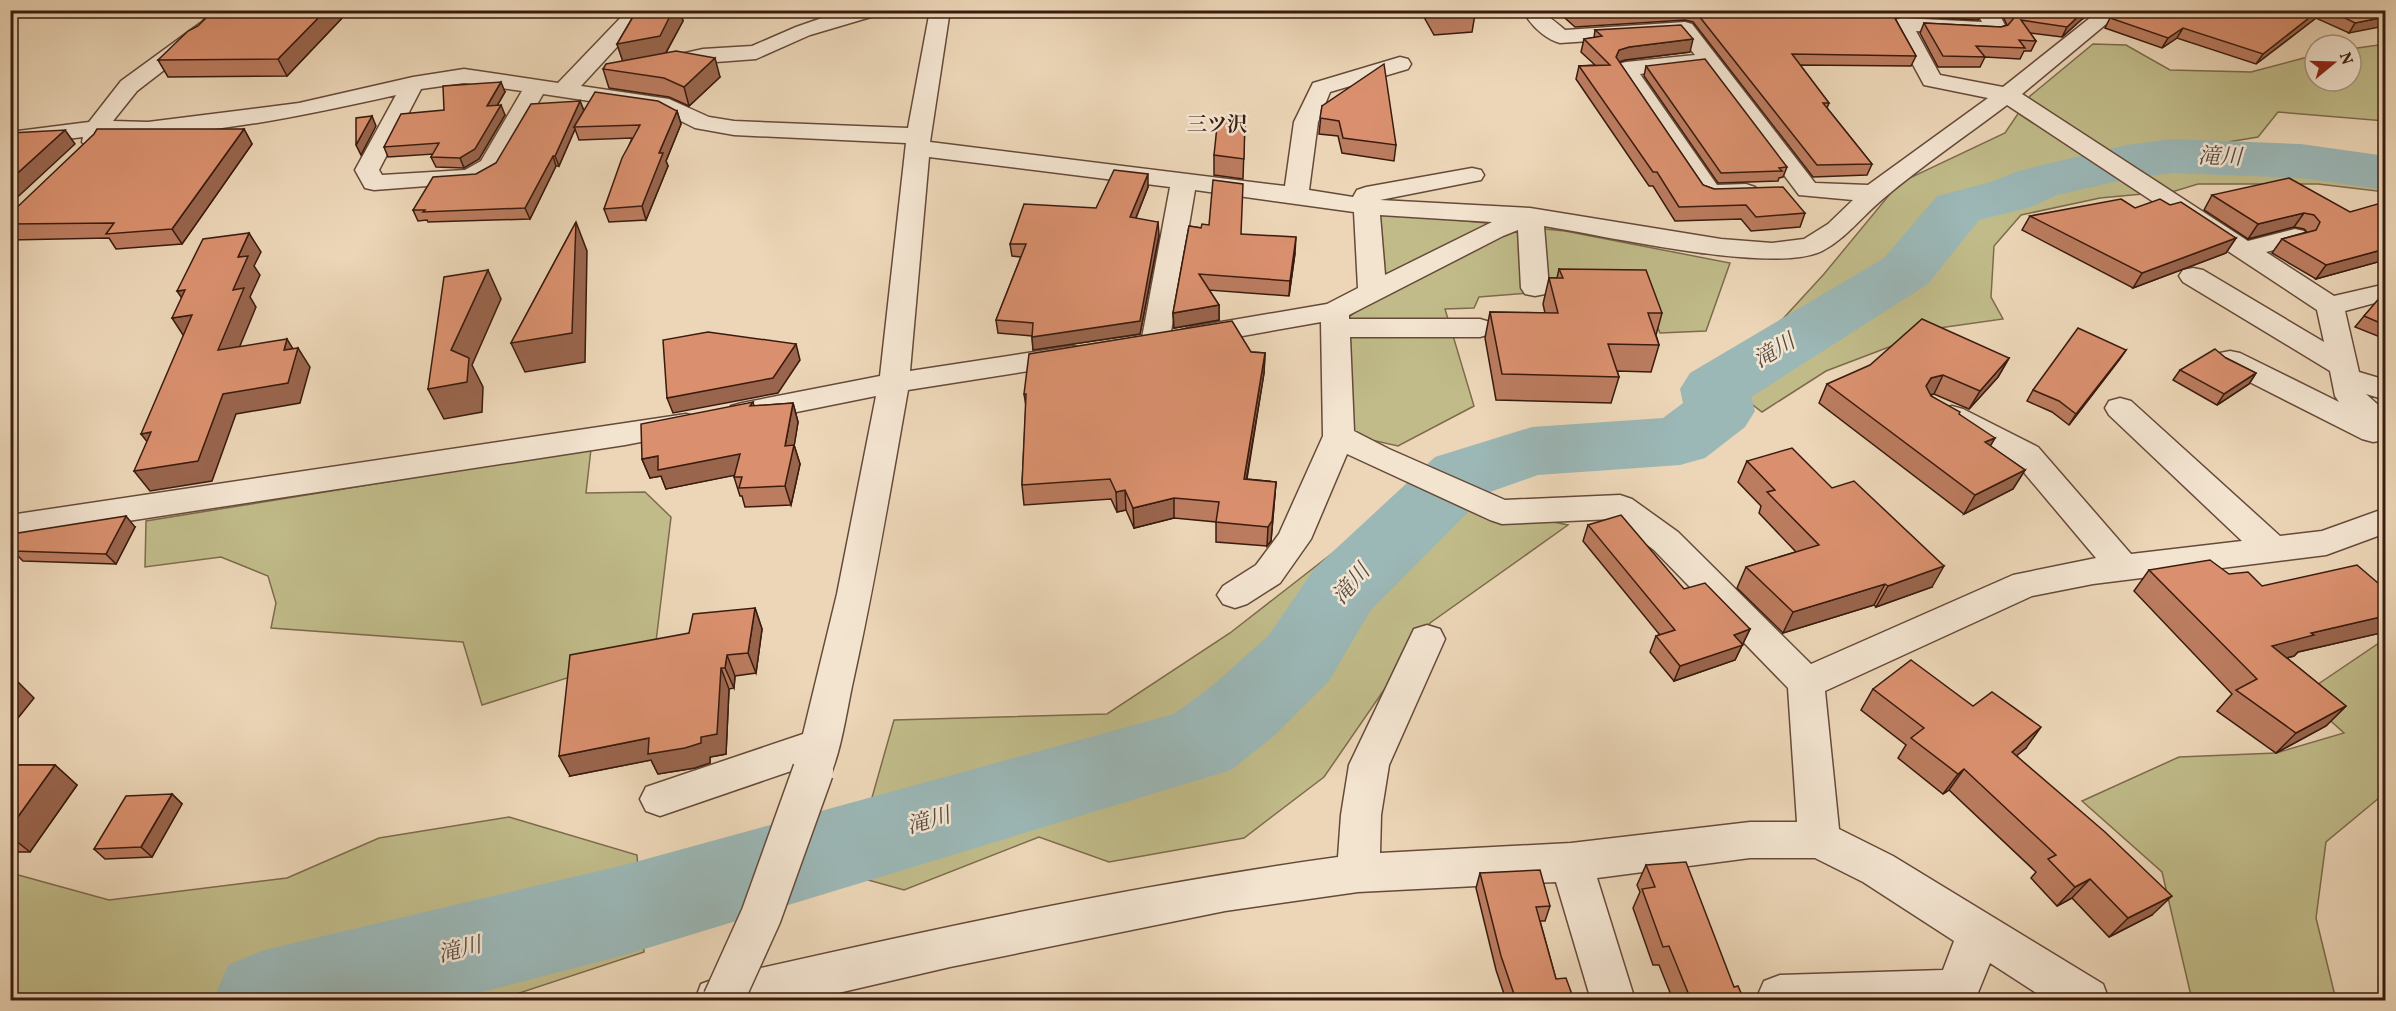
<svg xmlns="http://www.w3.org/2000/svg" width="2396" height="1011" viewBox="0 0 2396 1011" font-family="Vollkorn,'Noto Serif JP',serif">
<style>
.green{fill:#c0bb89;stroke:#7d6b4c;stroke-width:1.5}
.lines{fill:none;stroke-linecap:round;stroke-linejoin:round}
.river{fill:#9bb7b6;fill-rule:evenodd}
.minor-casing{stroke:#664a39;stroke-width:3}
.minor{fill:#f3e4d0;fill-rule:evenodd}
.minor-bridge-casing{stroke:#664a39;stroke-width:43;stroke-linecap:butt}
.minor-bridge{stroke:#f3e4d0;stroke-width:40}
.wall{fill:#bb7c5f;stroke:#3a1b0f;stroke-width:1.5}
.shaded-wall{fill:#99654d;stroke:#3a1b0f;stroke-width:1.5}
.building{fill:#da906e;stroke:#3a1b0f;stroke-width:1.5}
.labels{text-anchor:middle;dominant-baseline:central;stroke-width:5;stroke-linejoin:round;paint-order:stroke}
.far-quarter-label{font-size:20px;font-weight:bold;fill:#3a1b0f;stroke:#f3e4d0}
.water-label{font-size:22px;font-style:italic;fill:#574a41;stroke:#f3e4d0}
</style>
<rect width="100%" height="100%" fill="#ecd6b7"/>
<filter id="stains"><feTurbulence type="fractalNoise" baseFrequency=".00333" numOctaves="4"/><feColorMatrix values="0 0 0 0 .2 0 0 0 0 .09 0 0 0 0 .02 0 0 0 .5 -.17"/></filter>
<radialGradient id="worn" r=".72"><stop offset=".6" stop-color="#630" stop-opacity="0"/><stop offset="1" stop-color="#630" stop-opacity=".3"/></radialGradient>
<g class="green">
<polygon points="2093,44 2126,45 2170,70 2251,72 2315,55 2315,81 2351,81 2351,49 2385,44 2385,121 2278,112 2258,137 2228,142 2376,156 2385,160 2385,192 2318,184 2198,184 2175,191 2100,198 2021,215 1994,246 1991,297 2003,319 1939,328 1826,371 1762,412 1724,383 1824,274 1899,183 2005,133 2030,96"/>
<polygon points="1376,212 1565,231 1730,263 1706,331 1660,333 1643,294 1554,291 1479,297 1474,308 1445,309 1474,406 1398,446 1349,435 1346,319 1378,296"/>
<polygon points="591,449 586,493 645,492 671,517 655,650 482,705 463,642 271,628 276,603 268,576 221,557 145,567 146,521"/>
<polygon points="1411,492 1568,525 1430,623 1324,777 1244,838 1109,862 1039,837 904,890 850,875 894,720 1107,714 1230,633"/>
<polygon points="2385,639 2385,793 2326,842 2316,918 2336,1000 2192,1000 2162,872 2082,801 2179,757 2276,753 2344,733 2302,695"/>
<polygon points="509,817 637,855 644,952 498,1000 11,1000 11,873 109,900 287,878 379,838"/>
</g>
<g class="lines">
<polygon class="river" points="2172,139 2301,144 2386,156 2386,190 2301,178 2172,173 2127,179 2057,195 2031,207 1979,220 1928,284 1751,397 1755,411 1745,427 1705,458 1680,465 1538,475 1487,493 1370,611 1329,681 1275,735 1231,770 628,954 452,1000 213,1000 228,965 264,950 628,864 1174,714 1213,685 1269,635 1314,569 1435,457 1532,427 1663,418 1683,403 1680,389 1690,373 1884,258 1937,196 1991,182 2018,171 2038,166 2127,145"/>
<defs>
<g id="minor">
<path d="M 213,10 L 235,10 L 216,30 L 137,91 L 113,121 L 148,122 L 299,103 L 413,77 L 464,69 L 558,83 L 628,10 L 651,10 L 581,86 L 669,99 L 709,117 L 734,121 L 908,128 L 930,10 L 950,10 L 930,142 L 1285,186 L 1294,122 L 1313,83 L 1400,57 L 1408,59 L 1411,64 L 1408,69 L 1330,92 L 1318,122 L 1309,190 L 1353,197 L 1357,190 L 1366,187 L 1472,168 L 1481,170 L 1484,175 L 1481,180 L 1380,200 L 1530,208 L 1721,239 L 1772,243 L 1804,239 L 1828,224 L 1853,200 L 1799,195 L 1700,63 L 1691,68 L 1640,74 L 1717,185 L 1746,184 L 1755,187 L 1759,192 L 1755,197 C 1738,201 1718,202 1701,198 L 1615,69 L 1618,64 L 1626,62 L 1695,55 L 1679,35 L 1560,43 C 1548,40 1535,29 1528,19 L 1531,15 C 1545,11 1554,21 1565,30 L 1685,22 L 1692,24 L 1815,183 L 1868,185 L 1988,98 L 1924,85 L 1891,24 L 1895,20 L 1902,18 L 1982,22 L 1976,10 L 1997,10 L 2007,29 L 2003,33 L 1996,35 L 1916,31 L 1940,75 L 2003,87 L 2100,10 L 2123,10 L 2022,94 L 2248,241 L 2295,229 L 2304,231 L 2308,237 L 2304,243 L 2266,252 L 2334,296 L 2386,284 L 2386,300 L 2345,311 L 2359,372 L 2386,380 L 2386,400 L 2366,394 L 2386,412 L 2386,440 L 2373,442 L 2362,439 L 2220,367 L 2215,360 L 2220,353 L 2230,351 L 2240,353 L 2339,402 L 2335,396 L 2330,371 L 2183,282 L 2179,276 L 2183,270 L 2193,268 L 2203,270 L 2324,342 L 2317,310 L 2007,105 C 1966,136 1923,165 1884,198 C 1862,216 1847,238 1822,251 C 1774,275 1602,235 1544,226 L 1549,288 L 1545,294 L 1535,296 L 1525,294 L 1521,288 L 1518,230 L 1503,236 L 1349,315 L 1349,319 L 1480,319 L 1490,322 L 1494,328 L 1490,334 L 1480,337 L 1350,337 L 1354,431 L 1389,449 L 1505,500 L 1620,495 L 1632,499 L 1678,532 L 1811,664 L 2013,575 L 2096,558 L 2016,463 L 1941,423 L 1937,416 L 1941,409 L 1952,406 L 1963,409 L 2038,447 L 2131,554 L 2242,541 L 2109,415 L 2105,408 L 2109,401 L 2120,398 L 2131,401 L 2280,536 L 2322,531 L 2386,508 L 2386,533 L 2326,555 L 2093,584 L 2032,596 L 1825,691 L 1839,829 L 1893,856 L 2103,984 L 2109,1000 L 2047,1000 L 1990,963 L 1975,1000 L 1759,1000 L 1757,997 L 1764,981 L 1780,975 L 1943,970 L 1954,941 L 1863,882 L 1815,858 L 1750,858 L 1597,878 L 1635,1000 L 1591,1000 L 1556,882 L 1358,892 L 1225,911 L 950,967 L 808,1000 L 695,1000 L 701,984 L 717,978 C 923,931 1129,886 1338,857 L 1341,815 L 1349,765 L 1414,629 L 1427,625 L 1440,629 L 1445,639 L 1389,765 L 1381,815 L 1380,853 L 1571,843 L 1750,822 L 1797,822 L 1788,688 L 1654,550 L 1613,519 L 1502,524 L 1490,520 L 1347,454 L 1311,539 L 1280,583 L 1247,604 L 1235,608 L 1223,604 L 1217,595 L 1223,586 L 1256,565 L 1279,534 L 1323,436 L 1321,322 L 1192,345 L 1182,342 L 1178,336 L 1182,330 L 1192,327 L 1327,304 L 1358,288 L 1354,212 L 1195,190 L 1169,343 L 1165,349 L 1155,352 L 1145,349 L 1141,343 L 1170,187 L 929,157 L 910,371 L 1073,346 L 1083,349 L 1088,355 L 1083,361 L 1073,364 L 908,390 C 891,486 875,582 854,677 C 846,712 842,751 827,783 L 813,788 L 799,783 L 794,770 L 660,816 L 646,811 L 640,799 L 646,787 L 803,734 L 837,594 L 876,396 L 742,423 L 731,420 L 727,413 L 731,406 L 742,403 L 880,376 L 906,143 L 734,135 L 695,128 L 663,112 L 543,94 L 499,171 L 480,182 L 374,190 L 365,188 L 355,170 L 396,95 C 302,116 204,137 107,135 L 102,147 L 94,149 L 86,147 L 82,142 L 83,137 L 10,146 L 10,132 L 89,122 L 121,81 L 202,22 ZM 464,83 L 522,91 L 481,161 L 465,170 L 382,175 L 379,170 L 421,89 ZM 1380,215 L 1492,222 L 1385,275 Z"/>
<polygon points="845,10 884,10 881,14 810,35 756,59 703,63 661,72 653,70 650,65 653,60 703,49 752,46 796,27"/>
<polygon points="686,414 697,417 701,424 697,431 625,445 10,539 10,515"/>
</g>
</defs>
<use href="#minor" class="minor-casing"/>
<use href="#minor" class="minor"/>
<defs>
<polyline id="minor-bridge" points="723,1000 761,916 813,771"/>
</defs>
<use href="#minor-bridge" class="minor-bridge-casing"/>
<use href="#minor-bridge" class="minor-bridge"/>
</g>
<g class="wall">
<polygon points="637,10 680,10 683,21 666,53 720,77 689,106 669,97 609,88 603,69 623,61 617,44"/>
<polygon points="1420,10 1473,10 1475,14 1472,32 1434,35"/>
<polygon points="1556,10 1982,10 1978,20 1901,16 1895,18 1916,56 1911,66 1800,65 1829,103 1827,108 1872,164 1867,175 1813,177 1693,22 1685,20 1575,27"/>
<polygon points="2000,10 2096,10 2081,20 2062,37 2030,33 2036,41 2031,51 2024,51 2020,59 1985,57 1980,67 1938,67 1920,33 1924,23 2001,27 2007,25"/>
<polygon points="2118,10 2385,10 2349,33 2316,18 2256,64 2177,38 2162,48 2105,28 2110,18"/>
<polygon points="344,16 287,76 168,77 158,60"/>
<polygon points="1595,30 1690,52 1625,60 1619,62 1703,185 1714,189 1805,213 1800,227 1751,231 1741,219 1675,221 1653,186 1649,186 1576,79 1579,66 1595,65 1581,52 1584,39 1594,38"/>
<polygon points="1646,66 1787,167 1783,177 1779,178 1778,181 1718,183 1644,76"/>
<polygon points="505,92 497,106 505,115 479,159 464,168 436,167 431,157 433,154 388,157 384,147 444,110"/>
<polygon points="580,101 584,111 677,111 681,124 666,161 668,166 646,220 609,222 604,209 632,138 579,140 575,129 559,166 556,166 530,219 428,222 427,220 418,221 413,210 496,163"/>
<polygon points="1322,106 1396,145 1394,161 1342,153 1338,136 1319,134"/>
<polygon points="1245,118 1243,179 1214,175 1214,155"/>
<polygon points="244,129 252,144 182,244 116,249 109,238 10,240 10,214"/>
<polygon points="1148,187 1136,218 1159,235 1140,334 1033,350 1032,336 998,333 996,320 1021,257 1012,256 1010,244"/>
<polygon points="2212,195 2350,212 2385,206 2385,260 2316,279 2272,253 2282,239 2307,232 2304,229 2294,227 2248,239 2204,210"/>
<polygon points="2135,208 2236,238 2226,253 2133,288 2022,230 2030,216"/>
<polygon points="1189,226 1241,234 1295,253 1289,296 1209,290 1219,305 1219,320 1174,328 1173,313"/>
<polygon points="1559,269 1662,313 1656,335 1659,345 1651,372 1617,371 1619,377 1611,403 1496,400 1485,338 1490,312 1545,313 1543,304 1549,278 1557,278"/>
<polygon points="2385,294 2385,339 2355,327 2364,316"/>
<polygon points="2126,350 2119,360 2069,425 2052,412 2027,401 2033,390"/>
<polygon points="1251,352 1265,353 1264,373 1247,479 1276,482 1271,541 1267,546 1216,542 1216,522 1174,518 1134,528 1126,510 1117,512 1111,499 1024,505 1022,485 1026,406 1024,394"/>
<polygon points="2009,358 1998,377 1969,409 1934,394 1930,395 1931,396 1959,414 1990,446 2025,470 2013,489 1964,514 1819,403 1827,384"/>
<polygon points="2226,358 2256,373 2249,384 2217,405 2173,380 2180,370"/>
<polygon points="753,402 754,406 793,403 798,422 794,445 800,464 791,505 745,507 742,496 740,496 734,477 734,475 666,489 661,476 650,478 642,459"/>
<polygon points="1747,461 1932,587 1876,607 1874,605 1783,633 1737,588 1746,567 1796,552 1759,513 1761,506 1738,482"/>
<polygon points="1588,525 1684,589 1750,629 1735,660 1674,681 1650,652 1656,636 1660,635 1583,541"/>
<polygon points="135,527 116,564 23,561 13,551"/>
<polygon points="2149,570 2262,586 2385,589 2385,632 2298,652 2294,656 2287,658 2346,706 2326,726 2276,753 2217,711 2232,694 2134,591"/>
<polygon points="755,608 762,629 756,673 735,676 734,688 729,689 726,754 710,757 710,763 695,768 658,774 651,760 570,776 689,633"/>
<polygon points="1873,689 2026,748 2016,755 2152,915 2109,937 2072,898 2057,906 2031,878 2036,872 1949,790 1943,794 1898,758 1906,745 1861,710"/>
<polygon points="10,765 55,765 77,785 30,852 10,852"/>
<polygon points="172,794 182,804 152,857 105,859 94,849"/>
<polygon points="1646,865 1734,987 1744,1000 1673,1000 1659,965 1653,965 1633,908 1640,892 1637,885"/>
<polygon points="1480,873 1550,906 1545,921 1540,921 1556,979 1574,1000 1506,1000 1496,970 1476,888"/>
<polygon points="2385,971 2385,1000 2379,1000 2377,999"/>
</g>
<g class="shaded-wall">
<polygon points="326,10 342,10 344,16 287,76 278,59"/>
<polygon points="673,10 680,10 683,21 665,54 623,62 617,44"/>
<polygon points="1896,10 1903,10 1901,16 1893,18 1893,15"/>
<polygon points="2085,10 2096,10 2081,20 2062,37 2067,27"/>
<polygon points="2319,10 2321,10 2316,18 2256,64 2263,54"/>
<polygon points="2385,17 2385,26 2349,33 2355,23"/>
<polygon points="2183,28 2177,38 2162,48 2168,38"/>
<polygon points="1693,39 1690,52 1625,60 1616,63 1616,57 1619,50 1629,47"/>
<polygon points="715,58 720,77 689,106 684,87"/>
<polygon points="501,82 505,92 491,116 487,106"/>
<polygon points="580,101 584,111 574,127 575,129 559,166 555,156"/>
<polygon points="501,105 505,115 479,159 464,168 460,158"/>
<polygon points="677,111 681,124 666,161 668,166 646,220 642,206 659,153"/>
<polygon points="372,116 376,126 361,155 356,145"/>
<polygon points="244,129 252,144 182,244 172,229"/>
<polygon points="65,130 75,144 10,204 10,180"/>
<polygon points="553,156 556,166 530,219 525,208"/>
<polygon points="1148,174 1148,187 1131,230 1130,217"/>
<polygon points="2304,213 2294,227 2248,239 2258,224"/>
<polygon points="576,222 587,251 585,362 525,372 511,343"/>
<polygon points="1158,222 1159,235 1140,334 1033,350 1032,337"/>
<polygon points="249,233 261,252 254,266 260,275 250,297 256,307 230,370 218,350 233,290 238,257"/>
<polygon points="1296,237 1295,253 1289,296 1290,281"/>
<polygon points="2236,238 2226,253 2133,288 2142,273"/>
<polygon points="2385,249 2385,260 2316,279 2326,265"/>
<polygon points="488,270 501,299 472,365 483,387 482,412 444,419 428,389 451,350"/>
<polygon points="185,290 190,310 177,291"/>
<polygon points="1219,305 1219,320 1174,328 1173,313"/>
<polygon points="192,315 185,338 172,318"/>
<polygon points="287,339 296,354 298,348 310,367 300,403 236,414 212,481 150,491 134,471 223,394 284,350"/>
<polygon points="796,344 800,360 778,393 673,413 667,398"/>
<polygon points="2126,350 2119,360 2069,425 2076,414"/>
<polygon points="1265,353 1264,373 1243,499 1244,479"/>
<polygon points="2009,358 1998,377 1969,409 1980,391"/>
<polygon points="2256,373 2249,384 2217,405 2224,394"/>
<polygon points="1943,375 1934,394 1921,397 1926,386 1931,378"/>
<polygon points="793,403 798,422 794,447 794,445 800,464 791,505 785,486 785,446"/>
<polygon points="151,432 156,453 141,434"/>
<polygon points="1995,438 1984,457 1985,442"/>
<polygon points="740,454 746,473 666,489 661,476 650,478 642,459 658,456"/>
<polygon points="2025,470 2013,489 1964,514 1975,495"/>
<polygon points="1276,482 1271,541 1267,546 1268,527"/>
<polygon points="1125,490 1126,510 1117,512 1116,492"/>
<polygon points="1174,498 1174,518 1134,528 1133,508"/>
<polygon points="126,516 135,527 116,564 106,554"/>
<polygon points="1944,566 1932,587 1876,607 1888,586"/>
<polygon points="1885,584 1874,605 1783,633 1793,612"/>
<polygon points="755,608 762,629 756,673 748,653"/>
<polygon points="2385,616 2385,632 2298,652 2294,656 2253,666 2272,646 2311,633"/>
<polygon points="1750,629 1735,660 1674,681 1680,666 1734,635"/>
<polygon points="727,655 735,676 734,688 725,668"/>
<polygon points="721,668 729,689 726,754 710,757 710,763 695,768 658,774 651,760 570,776 559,756 649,738 701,737"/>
<polygon points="13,677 34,698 10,728 10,681"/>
<polygon points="2346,706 2326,726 2276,753 2296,733"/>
<polygon points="2041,727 2026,748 1997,772 2012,752"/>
<polygon points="55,765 77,785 30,852 10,836 10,828"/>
<polygon points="1964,769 1949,790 1943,794 1958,774"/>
<polygon points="172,794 182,804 152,857 141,847"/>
<polygon points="2090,879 2072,898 2057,906 2075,887"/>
<polygon points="2172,896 2152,915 2109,937 2128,918"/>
</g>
<g class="building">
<polygon points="222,10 326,10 278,59 158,60 188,31 198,26 211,13 221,12"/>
<polygon points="637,10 673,10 660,36 617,44"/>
<polygon points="1433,10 1473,10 1475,14 1437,17"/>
<polygon points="1570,10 1671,10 1577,17"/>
<polygon points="1692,10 1896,10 1893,15 1916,56 1792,54 1829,103 1823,103 1872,164 1817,165 1695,11"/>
<polygon points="2010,10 2085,10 2067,27 2021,20 2036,41 2019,40 2025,48 1976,46 1985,57 1943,56 1924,23 2001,27 2008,25 2014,18"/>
<polygon points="2118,10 2319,10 2263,54 2183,28 2168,38 2110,18"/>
<polygon points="2329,10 2385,10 2385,17 2355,23"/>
<polygon points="1681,25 1693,39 1629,47 1619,50 1616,57 1703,185 1714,189 1783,187 1805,213 1756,217 1746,205 1679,207 1657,172 1653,172 1579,66 1610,65 1584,39 1602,36 1595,30"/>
<polygon points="676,51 715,58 684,87 664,78 603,69 606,64"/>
<polygon points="1705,59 1787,167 1779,168 1782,171 1721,173 1646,66"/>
<polygon points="1384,64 1396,145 1343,138 1339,121 1320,118 1322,106"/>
<polygon points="501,82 487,106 501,105 475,149 460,158 431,157 439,143 384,147 401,114 444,110 443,86"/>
<polygon points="595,92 658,101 677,111 659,153 663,153 642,206 604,209 622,158 640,125 574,127"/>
<polygon points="580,101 555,156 553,156 525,208 423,212 425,210 413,210 433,177 476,174 496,163 531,104"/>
<polygon points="372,116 356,145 356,118"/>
<polygon points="1218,117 1245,118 1244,159 1214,155"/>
<polygon points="97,129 244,129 172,229 106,234 114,223 10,224 10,214 94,134"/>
<polygon points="65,130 10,180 10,133"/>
<polygon points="1114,170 1148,174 1130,217 1158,222 1140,321 1032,337 1033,323 996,320 1026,244 1010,244 1024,204 1096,208"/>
<polygon points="2289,178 2350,212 2381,203 2385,206 2385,249 2326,265 2282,239 2316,230 2320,222 2314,215 2304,213 2258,224 2212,195"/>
<polygon points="1213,180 1243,184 1241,234 1296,237 1290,281 1199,274 1219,305 1173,313 1189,226 1201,228 1202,224 1209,225"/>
<polygon points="2121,199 2135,208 2160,199 2170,205 2181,202 2236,238 2142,273 2030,216"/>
<polygon points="576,222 572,333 511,343"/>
<polygon points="249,233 238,257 248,256 233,290 244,288 218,350 287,339 284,350 298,348 288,383 223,394 198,461 134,471 151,432 141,434 192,315 172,318 185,290 177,291 203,239"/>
<polygon points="1559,269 1646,270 1662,313 1648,313 1659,345 1608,344 1619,377 1502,374 1490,312 1558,313 1549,278 1563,278"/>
<polygon points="488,270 451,350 469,358 467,382 428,389 444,277"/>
<polygon points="2385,294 2385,325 2364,316 2382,295"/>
<polygon points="1922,319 2009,358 1980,391 1943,375 1931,378 1926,386 1931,396 1960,412 1959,414 1995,438 1985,442 2025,470 1975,495 1827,384 1870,365"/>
<polygon points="1232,321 1251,352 1265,353 1244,479 1276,482 1272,521 1268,527 1216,522 1219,502 1174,498 1133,508 1125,490 1116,492 1110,479 1022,485 1026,394 1024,394 1029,354"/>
<polygon points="2078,328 2126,350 2076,414 2059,401 2033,390"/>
<polygon points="708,332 796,344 773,378 667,398 663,340"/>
<polygon points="2215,349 2226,358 2256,373 2224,394 2180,370"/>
<polygon points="753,402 750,406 793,403 785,446 794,445 785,486 739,488 742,477 734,477 740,454 658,470 658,456 642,459 641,424"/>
<polygon points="1792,448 1832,488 1854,481 1944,566 1888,586 1885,584 1793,612 1746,567 1819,545 1767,492 1775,490 1747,461"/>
<polygon points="1621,515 1684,589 1705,583 1750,629 1734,635 1743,645 1680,666 1656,636 1675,630 1588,525"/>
<polygon points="126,516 106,554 13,551 12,534"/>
<polygon points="2210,560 2229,574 2248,572 2262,586 2357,565 2385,589 2385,616 2311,633 2314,635 2272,646 2346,706 2296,733 2236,690 2257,679 2149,570"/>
<polygon points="755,608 748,653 727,655 725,668 721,668 717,734 701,737 701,743 685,748 648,754 649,738 559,756 570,655 689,633 693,614"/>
<polygon points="1911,660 1973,706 1992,692 2041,727 2012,752 2105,832 2172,896 2128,918 2090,879 2075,887 2048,859 2056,855 1964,769 1958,774 1911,738 1924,728 1873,689"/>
<polygon points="10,765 55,765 10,828"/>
<polygon points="172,794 141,847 94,849 126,796"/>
<polygon points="1686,862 1734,987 1738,986 1744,1000 1691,1000 1669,946 1663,947 1642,889 1655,887 1646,865"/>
<polygon points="1540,870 1550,906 1536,907 1556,979 1566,978 1574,1000 1516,1000 1501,956 1480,873"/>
</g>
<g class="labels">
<g class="far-quarter-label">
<text x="1217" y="126">三ツ沢</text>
</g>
<g class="water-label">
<text transform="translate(2220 158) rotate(2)">滝川</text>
<text transform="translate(1775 352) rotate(-31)">滝川</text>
<text transform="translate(1352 585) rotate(-49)">滝川</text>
<text transform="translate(929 822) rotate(-16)">滝川</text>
<text transform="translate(460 951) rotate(-14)">滝川</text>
</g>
</g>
<rect width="2396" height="1011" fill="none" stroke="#ecd6b7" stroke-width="36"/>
<rect x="12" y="12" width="2372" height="987" fill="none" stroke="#3a1b0f" stroke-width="3"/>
<rect x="18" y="18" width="2360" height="975" fill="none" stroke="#3a1b0f" stroke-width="1.5"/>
<g transform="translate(2333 63) rotate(71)"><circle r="28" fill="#f3e4d0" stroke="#a99483" stroke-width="1.5"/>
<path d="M0-4.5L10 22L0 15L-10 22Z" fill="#8f2418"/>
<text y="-9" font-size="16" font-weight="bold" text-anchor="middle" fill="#3a1b0f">N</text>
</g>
<rect width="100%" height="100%" filter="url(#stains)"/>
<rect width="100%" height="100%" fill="url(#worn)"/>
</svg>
